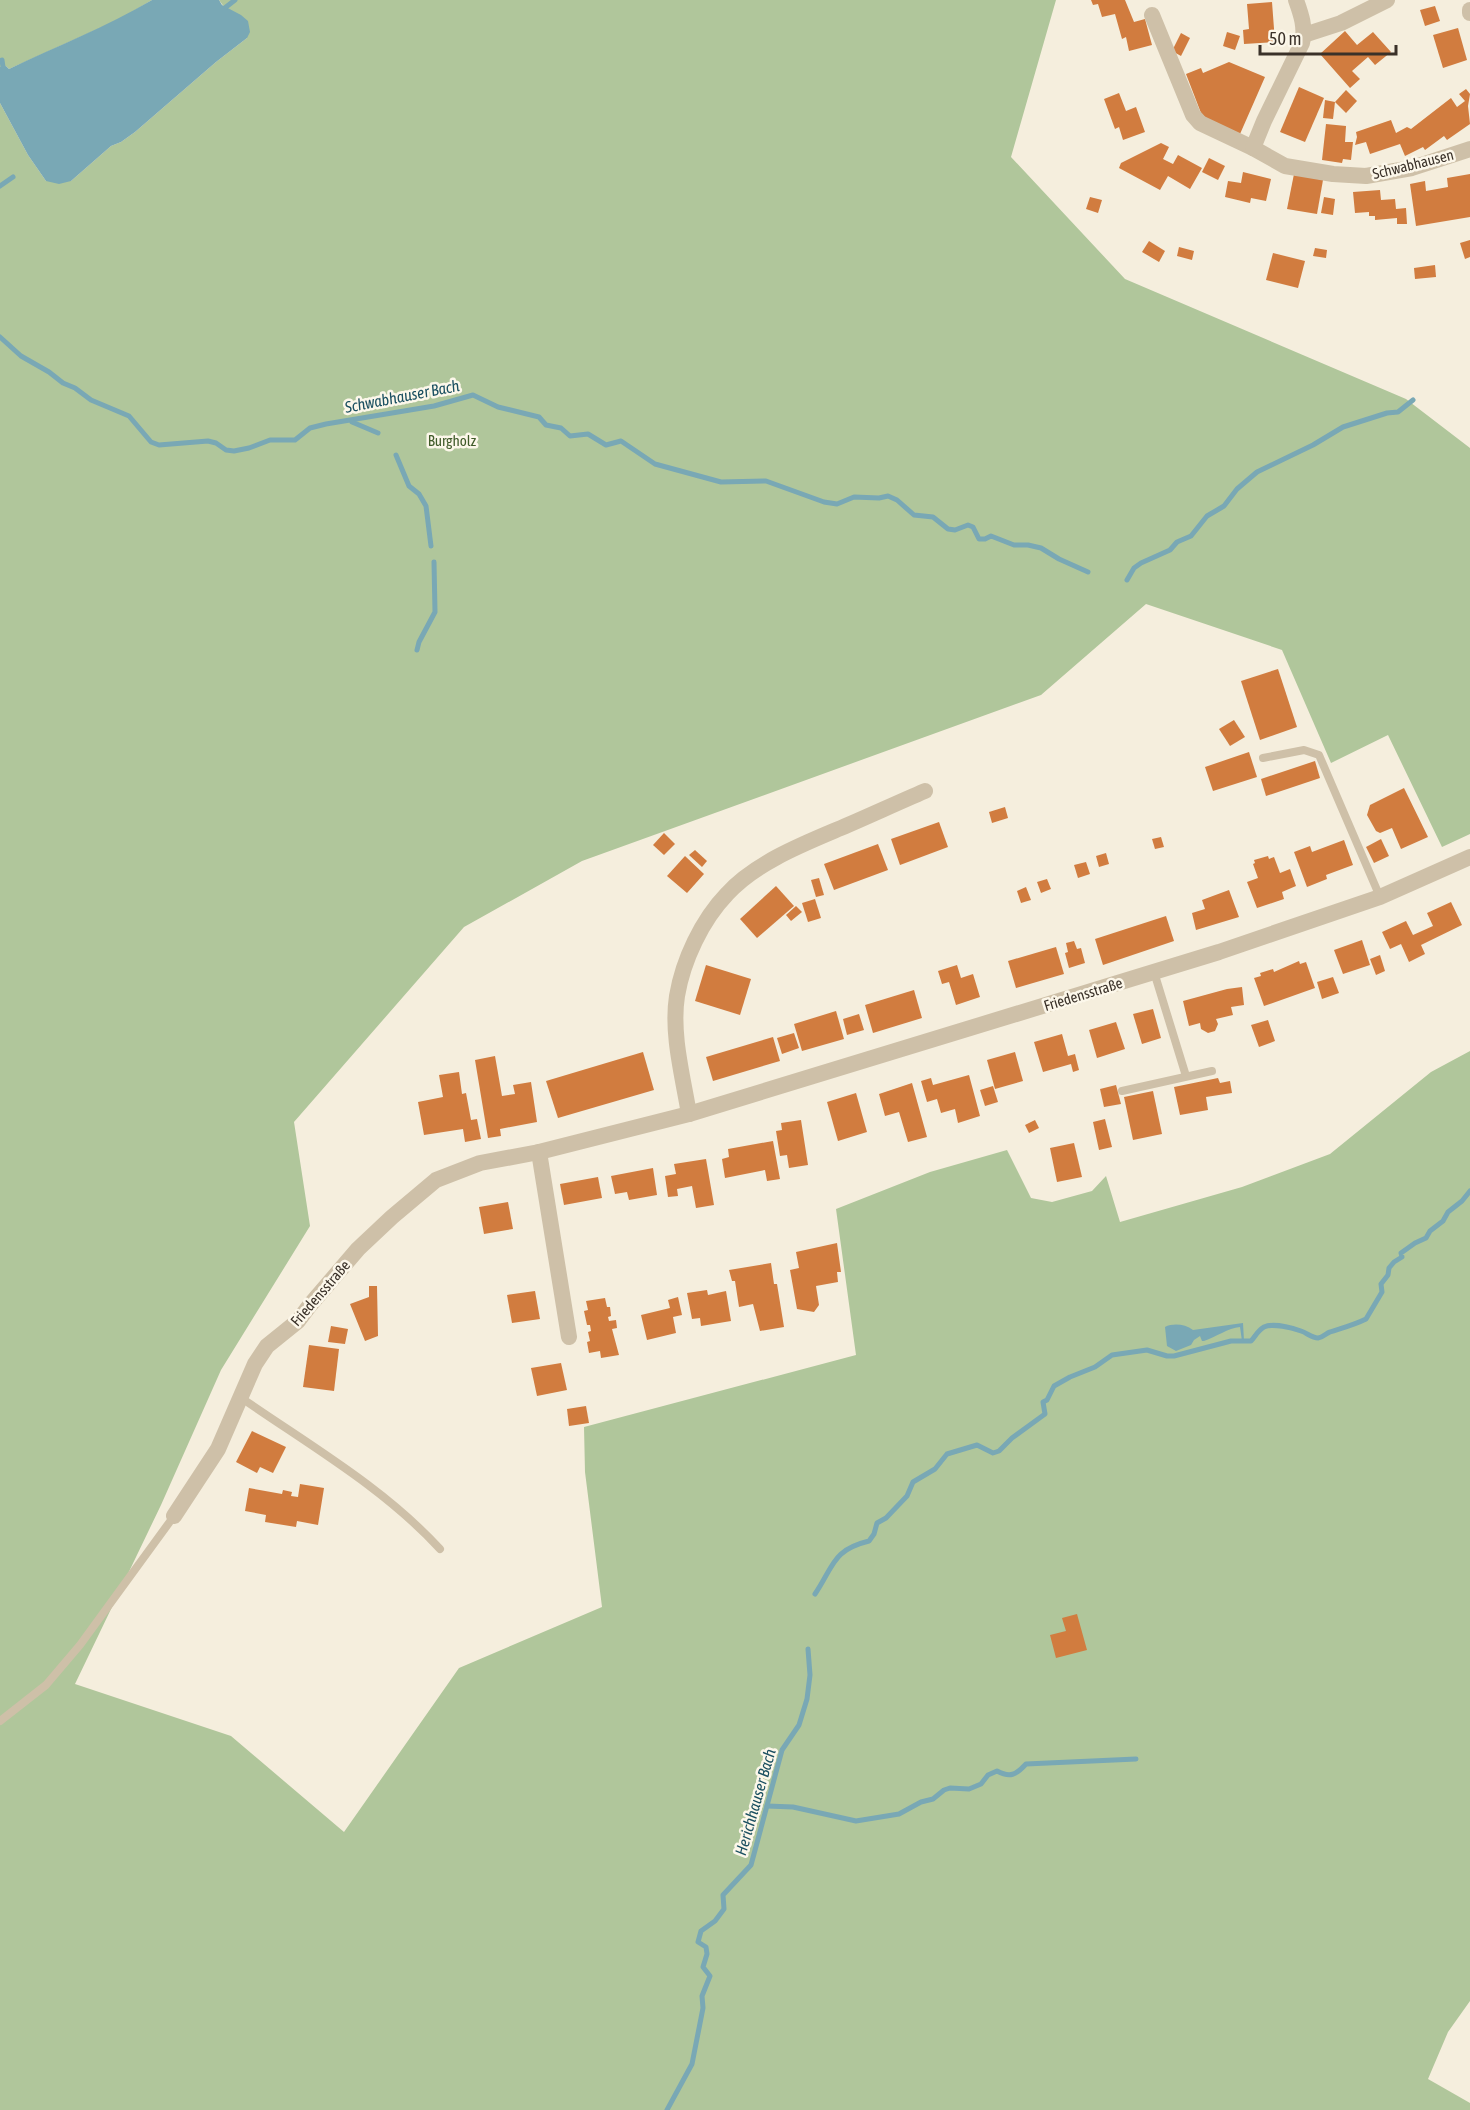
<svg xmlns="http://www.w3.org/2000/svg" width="1470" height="2110" viewBox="0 0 1470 2110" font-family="'Asap Condensed',sans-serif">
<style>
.green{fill:#b0c69b}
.water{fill:#79a8b5}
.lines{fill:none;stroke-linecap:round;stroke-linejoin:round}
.stream{stroke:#79a8b5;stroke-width:5}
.building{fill:#d17c3f}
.lane{stroke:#cec0a8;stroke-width:8}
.street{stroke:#cec0a8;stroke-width:16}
.labels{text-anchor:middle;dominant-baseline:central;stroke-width:5;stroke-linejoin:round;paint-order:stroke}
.street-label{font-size:15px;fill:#3a3129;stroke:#fcf7ea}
.park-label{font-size:15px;fill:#405b2a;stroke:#fcf7ea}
.water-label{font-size:16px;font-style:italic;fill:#1a4f60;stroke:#fcf7ea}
</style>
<rect width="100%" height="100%" fill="#f5eedd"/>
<g class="green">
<polygon points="0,0 152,0 120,19 9,69 6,66 0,67"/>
<polygon points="219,0 1056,0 1011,157 1125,279 1406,399 1470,448 1470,834 1442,847 1388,735 1331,763 1282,650 1146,604 1041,695 582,861 464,927 294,1122 310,1226 221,1370 161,1505 75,1684 231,1736 344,1832 459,1668 602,1607 585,1472 584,1427 856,1355 836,1209 930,1172 1007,1150 1031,1198 1052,1202 1092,1191 1106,1176 1120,1222 1242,1187 1330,1154 1431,1072 1470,1051 1470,2001 1448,2032 1428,2079 1470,2103 1470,2110 0,2110 0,103 28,155 46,181 71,181 111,146 121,142 135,132 216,62 247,38"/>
</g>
<g class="water">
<path d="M 152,0 L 219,0 L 222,5 L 241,15 L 248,21 L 250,32 L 247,38 L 216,62 L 135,132 L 121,142 L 111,146 L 71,181 L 59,184 L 46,181 L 28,155 L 0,103 L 0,67 L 6,66 L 9,69 C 57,46 106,27 152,0 Z"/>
<path d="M 1243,1323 L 1244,1341 L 1242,1341 L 1240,1327 C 1228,1328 1216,1337 1204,1341 L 1202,1341 L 1200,1336 L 1194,1340 L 1191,1345 L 1176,1351 L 1167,1346 L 1165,1327 C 1173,1323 1185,1324 1193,1330 Z"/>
</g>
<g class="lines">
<g class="stream">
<polyline points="226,7 235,0"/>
<polyline points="0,61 2,60 3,67"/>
<polyline points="0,186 13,177"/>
<polyline points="0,337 21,356 49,372 63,383 75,388 91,400 129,416 151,442 159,445 208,441 216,443 226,450 234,451 249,448 270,440 295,440 310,428 326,424 434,406 473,395 498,407 539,417 546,425 561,428 570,436 588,434 606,445 621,441 655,464 721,482 766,481 824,502 837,504 854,497 879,498 888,496 897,500 914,515 933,517 948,529 955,530 968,525 973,527 979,539 985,539 991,536 1014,545 1028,545 1041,548 1059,559 1088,572"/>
<polyline points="352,422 378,433"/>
<polyline points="396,455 409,486 419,494 426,506 431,546"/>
<polyline points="1127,580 1134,568 1141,563 1170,550 1177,542 1191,536 1207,516 1224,506 1237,489 1257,472 1313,445 1343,427 1387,413 1398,412 1413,400"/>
<polyline points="417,650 419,642 435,612 434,562"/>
<path d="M 815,1594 C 834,1566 832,1550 869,1541 L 874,1534 L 877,1523 L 886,1518 L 907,1496 L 913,1482 L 935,1469 L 947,1454 L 977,1445 L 993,1453 L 999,1451 L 1012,1438 L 1045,1414 L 1043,1402 L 1047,1400 L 1054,1386 L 1070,1377 L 1095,1367 L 1112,1355 L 1147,1350 L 1167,1356 L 1174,1356 L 1231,1341 L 1251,1341 C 1255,1337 1258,1330 1264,1327 C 1273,1323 1292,1328 1301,1331 C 1307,1333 1312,1338 1318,1338 C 1324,1337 1326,1333 1330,1332 C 1342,1328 1354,1325 1366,1319 L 1382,1292 L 1381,1284 L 1388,1275 L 1389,1268 L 1394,1262 L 1402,1257 L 1401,1253 L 1415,1243 L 1426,1238 L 1430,1231 L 1443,1221 L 1448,1212 L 1462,1201 L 1470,1191"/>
<path d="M 767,1806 L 793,1807 L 856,1821 L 899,1814 L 921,1802 L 933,1799 L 944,1790 L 950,1788 L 969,1789 L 981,1784 L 988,1775 L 997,1771 C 1010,1778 1016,1775 1026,1764 L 1136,1759"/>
<polyline points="667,2110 692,2064 703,2008 702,1996 710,1976 703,1967 707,1954 706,1947 698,1942 701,1931 715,1921 724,1909 723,1895 751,1865 782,1750 799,1725 807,1699 810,1675 808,1649"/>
</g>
</g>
<g class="building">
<polygon points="1091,0 1125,0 1134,22 1145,19 1152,45 1129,51 1126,37 1122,39 1115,14 1102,17 1098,4 1093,5"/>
<polygon points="1272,2 1275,42 1244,44 1243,30 1249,29 1247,4"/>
<polygon points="1435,6 1440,21 1425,26 1420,10"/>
<polygon points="1458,28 1467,60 1443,68 1433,35"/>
<polygon points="1345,31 1357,45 1373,32 1391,52 1375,65 1368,57 1352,71 1360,79 1350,88 1320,54"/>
<polygon points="1227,32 1240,36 1235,50 1223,46"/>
<polygon points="1181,33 1190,38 1181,56 1172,51"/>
<polygon points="1229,62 1265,77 1240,134 1206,118 1201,113 1186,74 1201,68 1203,73"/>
<polygon points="1299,87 1324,98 1305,142 1280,132"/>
<polygon points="1466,89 1470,94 1468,106 1470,124 1447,140 1444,136 1425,150 1423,147 1405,156 1400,144 1370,154 1366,142 1355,145 1357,137 1356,132 1391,120 1396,133 1407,127 1411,129 1451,98 1457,107 1465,101 1459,94"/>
<polygon points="1346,90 1357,101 1346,113 1335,102"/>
<polygon points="1119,93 1126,111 1136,107 1145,132 1123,140 1119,127 1115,129 1104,99"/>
<polygon points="1325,100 1335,102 1333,119 1323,118"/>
<polygon points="1326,124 1346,126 1345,142 1353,142 1351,160 1343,159 1342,163 1322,160"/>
<polygon points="1161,143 1169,147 1163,159 1173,164 1178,155 1202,168 1190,189 1168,176 1160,190 1119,168 1121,163"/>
<polygon points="1209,158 1225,166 1218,180 1202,172"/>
<polygon points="1243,172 1271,179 1266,201 1251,198 1250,203 1225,197 1228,181 1241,183"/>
<polygon points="1294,174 1323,180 1317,214 1287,209"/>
<polygon points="1470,174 1470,217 1416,226 1410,184 1425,181 1426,191 1448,187 1447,178"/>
<polygon points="1380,190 1381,200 1395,199 1396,209 1406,208 1407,224 1397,224 1397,218 1375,220 1375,216 1369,216 1369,212 1355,213 1353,192"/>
<polygon points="1090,197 1102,200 1098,213 1086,209"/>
<polygon points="1324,197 1335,199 1333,215 1321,213"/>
<polygon points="1470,240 1470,257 1465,259 1460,243"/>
<polygon points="1149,241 1165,251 1159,262 1142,252"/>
<polygon points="1179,247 1194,251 1192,260 1177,256"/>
<polygon points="1315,248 1327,250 1326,258 1313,256"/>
<polygon points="1273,253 1305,261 1298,288 1266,280"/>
<polygon points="1435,265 1436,277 1415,279 1414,268"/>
<polygon points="1278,669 1297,727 1260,740 1241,681"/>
<polygon points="1234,720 1245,737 1230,746 1219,729"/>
<polygon points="1249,752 1257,777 1213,791 1205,767"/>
<polygon points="1315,761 1320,778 1266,796 1261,779"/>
<polygon points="1404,788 1428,837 1401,849 1392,828 1380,833 1376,831 1367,815 1370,805"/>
<polygon points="1005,807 1008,818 992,823 989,812"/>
<polygon points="939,822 948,847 900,865 891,839"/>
<polygon points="664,833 675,844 664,855 653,845"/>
<polygon points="1161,837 1164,847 1155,849 1152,839"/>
<polygon points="1381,839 1389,856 1374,863 1366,847"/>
<polygon points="1344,840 1353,865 1326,875 1327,879 1307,887 1294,852 1310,846 1312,852"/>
<polygon points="878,844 888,870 834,890 824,864"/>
<polygon points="695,850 707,861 702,867 689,855"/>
<polygon points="1106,853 1109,864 1099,867 1096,856"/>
<polygon points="685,856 704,874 687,893 667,876"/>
<polygon points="1268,856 1269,859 1274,857 1280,873 1290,869 1296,886 1282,892 1284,899 1257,908 1247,882 1258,878 1253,864 1255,863 1254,860"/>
<polygon points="1086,862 1090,874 1078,878 1074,865"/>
<polygon points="819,878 824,895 816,897 811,880"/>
<polygon points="1047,879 1051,889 1041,893 1037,882"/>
<polygon points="776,886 794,906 757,938 740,919"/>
<polygon points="1026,887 1031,900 1021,903 1017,891"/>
<polygon points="1229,890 1239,917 1196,930 1192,913 1205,909 1202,900"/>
<polygon points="815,899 821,918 808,922 802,903"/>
<polygon points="1451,902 1462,925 1421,945 1425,954 1409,962 1401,944 1390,949 1382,932 1406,921 1413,935 1433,926 1427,913"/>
<polygon points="796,906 802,912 791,921 786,915"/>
<polygon points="1166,916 1174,941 1103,965 1095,939"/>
<polygon points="1362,940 1370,965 1343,974 1334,950"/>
<polygon points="1074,941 1077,949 1081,948 1085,963 1069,968 1065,953 1068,952 1066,943"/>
<polygon points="1056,947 1064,974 1016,988 1008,961"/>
<polygon points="1380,955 1385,971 1376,975 1370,959"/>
<polygon points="1299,961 1300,964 1306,962 1315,988 1264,1006 1254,978 1261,976 1260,973 1273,969 1274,972"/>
<polygon points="706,965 751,979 740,1015 695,1001"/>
<polygon points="957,965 961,978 973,974 980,997 956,1005 949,982 942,984 938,971"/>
<polygon points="1333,977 1339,993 1322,999 1317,982"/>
<polygon points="1242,987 1244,1005 1231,1007 1233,1015 1216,1019 1218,1024 1215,1031 1208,1033 1201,1029 1200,1023 1189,1026 1183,1001 1227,989"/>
<polygon points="914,990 922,1018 873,1033 865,1005"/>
<polygon points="1153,1009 1161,1038 1142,1044 1133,1014"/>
<polygon points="836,1011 844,1039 802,1051 794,1024"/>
<polygon points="859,1014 864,1030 847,1035 843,1019"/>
<polygon points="1268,1020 1275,1041 1259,1047 1251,1025"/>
<polygon points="1116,1022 1125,1049 1097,1058 1089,1030"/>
<polygon points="794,1033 799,1048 782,1054 777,1038"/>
<polygon points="1062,1034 1068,1056 1075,1054 1079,1070 1073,1072 1071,1064 1043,1072 1034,1042"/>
<polygon points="773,1037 780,1061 713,1081 706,1057"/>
<polygon points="643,1052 654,1090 558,1118 546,1081"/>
<polygon points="1015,1052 1023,1081 995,1089 987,1060"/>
<polygon points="495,1056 502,1096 515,1094 513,1085 531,1082 537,1122 500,1129 501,1136 488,1138 475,1060"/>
<polygon points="459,1072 462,1094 466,1093 471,1120 477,1119 481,1139 465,1142 463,1129 424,1135 418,1102 443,1097 439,1075"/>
<polygon points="969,1075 980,1116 958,1123 955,1109 941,1113 937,1099 927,1102 921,1081 931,1078 933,1085"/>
<polygon points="1218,1078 1220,1083 1230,1081 1232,1093 1206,1097 1208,1110 1180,1115 1174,1087"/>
<polygon points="912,1083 927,1137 908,1142 899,1112 885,1116 879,1094"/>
<polygon points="1116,1085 1121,1104 1104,1107 1100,1089"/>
<polygon points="993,1086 998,1102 985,1106 980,1090"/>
<polygon points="1153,1091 1162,1134 1133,1140 1124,1097"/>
<polygon points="856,1093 867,1132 838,1141 827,1102"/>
<polygon points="1105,1119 1112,1147 1099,1150 1093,1122"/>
<polygon points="801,1120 808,1165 789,1168 787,1155 780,1156 776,1131 782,1130 781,1123"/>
<polygon points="1035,1120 1039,1128 1029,1133 1025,1125"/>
<polygon points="773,1141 780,1179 767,1181 765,1170 725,1178 722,1159 729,1157 728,1149"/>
<polygon points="1074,1143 1082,1177 1057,1182 1050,1148"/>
<polygon points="706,1159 714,1205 696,1208 692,1186 677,1189 678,1196 668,1197 665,1176 676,1174 674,1164"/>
<polygon points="653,1168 657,1195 629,1200 627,1192 615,1194 611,1176"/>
<polygon points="598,1177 602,1198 564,1205 560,1184"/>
<polygon points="508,1202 513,1229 484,1234 479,1207"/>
<polygon points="837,1243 841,1272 837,1272 838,1282 816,1286 819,1305 814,1312 797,1309 790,1270 799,1268 796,1252"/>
<polygon points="771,1263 774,1284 777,1284 784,1327 760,1331 753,1304 739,1307 735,1281 732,1281 729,1270"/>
<polygon points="369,1286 377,1286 378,1336 365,1341 350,1304 369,1297"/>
<polygon points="707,1290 708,1295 726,1291 731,1321 701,1326 700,1318 692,1319 687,1293"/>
<polygon points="535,1291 540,1319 512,1323 507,1295"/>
<polygon points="678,1297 682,1315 673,1317 676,1333 647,1340 641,1315 670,1308 668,1300"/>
<polygon points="605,1298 607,1307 610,1307 611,1316 608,1317 609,1321 616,1320 617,1328 612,1329 619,1355 601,1358 600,1351 589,1353 587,1342 590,1341 588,1332 591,1331 590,1325 587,1325 584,1311 588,1310 586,1301"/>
<polygon points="331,1326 348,1329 345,1344 328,1342"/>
<polygon points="309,1345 339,1349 334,1391 303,1387"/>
<polygon points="561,1363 567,1390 537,1396 531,1368"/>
<polygon points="586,1406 589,1423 569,1426 567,1409"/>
<polygon points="252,1431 286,1447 273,1473 260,1467 257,1473 236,1462"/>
<polygon points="300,1484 324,1488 318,1525 297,1521 296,1527 265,1522 266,1515 245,1511 249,1488 282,1494 283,1490 292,1492 291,1496 298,1497"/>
<polygon points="1077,1614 1087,1650 1056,1658 1050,1635 1066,1631 1062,1618"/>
</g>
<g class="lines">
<g class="lane">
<polyline points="1263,758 1304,750 1319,755 1380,897"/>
<polyline points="1154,972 1186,1076"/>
<polyline points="1122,1091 1212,1071"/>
<path d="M 240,1397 C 309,1445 383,1487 440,1549"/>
<polyline points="0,1721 46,1685 80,1645 174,1516"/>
</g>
<g class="street">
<polyline points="1470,10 1470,13"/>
<polyline points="1152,15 1193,115 1200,123 1253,148 1285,166 1333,174 1366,176 1412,168 1470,149"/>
<polyline points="1304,35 1341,23 1387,0"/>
<path d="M 1253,148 L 1264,121 L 1302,43 C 1306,28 1301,14 1296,0"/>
<path d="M 689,1114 C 683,1077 671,1034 677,996 C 683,960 702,920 727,894 C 755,863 803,844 841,828 C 869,816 897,803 925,791"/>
<polyline points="539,1152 569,1337"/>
<polyline points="174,1516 218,1449 255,1364 267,1346 298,1321 310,1305 358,1249 392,1217 436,1180 480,1163 539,1152 689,1114 1219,952 1380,897 1470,857"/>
</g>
</g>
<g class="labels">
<g class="street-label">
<text transform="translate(1413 164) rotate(-14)">Schwabhausen</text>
<text transform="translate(1083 994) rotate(-17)">Friedensstraße</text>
<text transform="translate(320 1293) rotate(-49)">Friedensstraße</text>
</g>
<g class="park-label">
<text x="452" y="440">Burgholz</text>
</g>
<g class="water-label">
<text transform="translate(402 396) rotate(-11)">Schwabhauser Bach</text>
<text transform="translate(755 1802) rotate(-74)">Herichhauser Bach</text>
</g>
</g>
<path d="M1260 45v9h136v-9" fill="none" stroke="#3a3129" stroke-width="3"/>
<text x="1269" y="45" font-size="18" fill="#3a3129" stroke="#fcf7ea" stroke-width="4.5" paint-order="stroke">50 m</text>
</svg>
